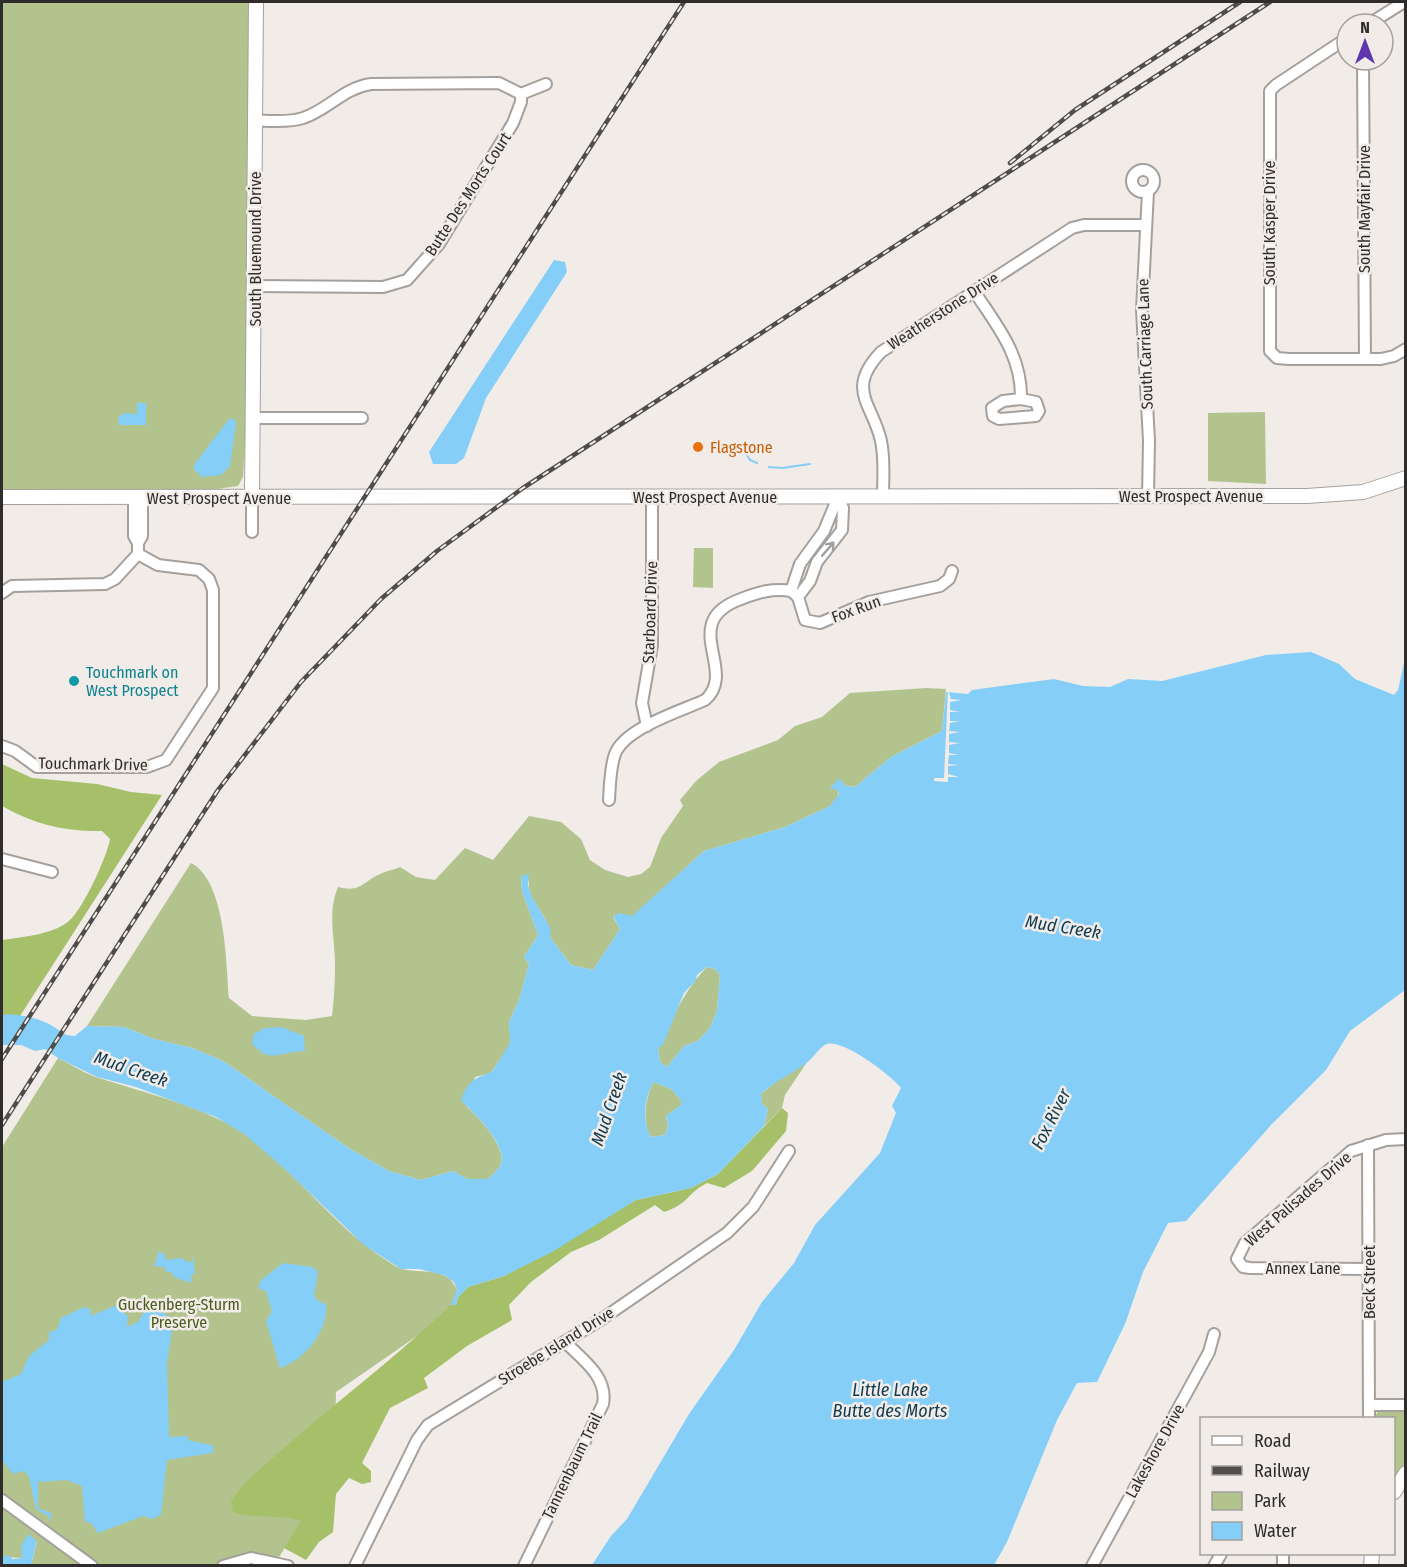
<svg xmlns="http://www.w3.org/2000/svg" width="1407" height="1567" viewBox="0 0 1407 1567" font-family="'Fira Sans Condensed',sans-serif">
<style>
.green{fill:#b2c38e}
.forest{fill:#a5c069}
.water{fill:#85cef7;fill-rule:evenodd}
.pier{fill:#f1ece8}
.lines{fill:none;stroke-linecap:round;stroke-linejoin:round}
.stream{stroke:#85cef7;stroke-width:2}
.minor-casing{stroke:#a5a09c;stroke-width:14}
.major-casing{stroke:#a5a09c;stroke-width:16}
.minor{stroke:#fff;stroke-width:10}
.major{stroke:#fff;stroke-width:14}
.rail-casing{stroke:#4f4d4b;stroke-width:4.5}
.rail{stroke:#f1ece8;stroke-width:2;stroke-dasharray:7;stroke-linecap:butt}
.oneway{stroke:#a1a0a0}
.food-dot{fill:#e8710a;stroke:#f1ece8;stroke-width:2}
.culture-dot{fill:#0f9aa8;stroke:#f1ece8;stroke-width:2}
.labels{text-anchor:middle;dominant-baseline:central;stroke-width:5;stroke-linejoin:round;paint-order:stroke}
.street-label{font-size:16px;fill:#2f2d2c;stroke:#f1ece8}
.food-label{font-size:16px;fill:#c56008;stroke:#f1ece8;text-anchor:start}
.culture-label{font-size:16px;fill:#0d838f;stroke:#f1ece8;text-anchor:start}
.park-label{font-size:16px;fill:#4a5b1e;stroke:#f1ece8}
.water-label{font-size:18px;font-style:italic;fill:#0f3a4f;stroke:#f1ece8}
</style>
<rect width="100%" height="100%" fill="#f1ece8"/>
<g class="green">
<polygon points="2,2 249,2 247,410 243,477 238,486 217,489 2,490"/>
<polygon points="1265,412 1266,484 1208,481 1208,413"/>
<polygon points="694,548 713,548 713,588 693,587"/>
<path d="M 927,688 L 946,689 L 942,731 L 891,757 L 855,787 L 835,784 L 831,786 L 838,791 L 838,798 L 830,806 L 785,827 L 704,851 L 632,917 L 619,913 L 613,917 L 620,929 L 593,970 L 571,965 L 550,937 C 551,916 526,901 529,881 L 521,876 L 522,891 L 538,935 L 524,957 L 529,964 L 519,1000 L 509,1022 L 511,1043 L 491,1073 L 475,1077 L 467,1107 C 478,1116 507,1148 501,1164 C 499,1169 492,1175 488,1179 L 467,1179 L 453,1171 L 421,1180 L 389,1171 L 350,1149 L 223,1061 L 192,1048 L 154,1039 L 124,1027 L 87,1026 L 191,863 C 226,881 226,963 229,998 L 252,1016 L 306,1020 L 332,1016 C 334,1000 335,982 335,965 C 335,937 327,913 338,887 C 361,893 362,882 380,874 C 386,871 393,870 400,867 L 416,877 L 435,880 L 465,848 L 493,860 L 529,816 L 561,822 L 581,839 L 590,860 L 605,870 L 628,877 L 641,874 L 650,867 L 661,838 L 683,806 L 680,800 L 696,781 L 719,762 L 778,740 L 795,726 L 822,717 L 850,693 Z"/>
<path d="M 707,967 L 715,969 L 720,975 L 717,1011 L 710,1028 L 698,1041 L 684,1046 L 667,1067 L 660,1062 L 658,1048 L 663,1044 C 674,1012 686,989 707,967 Z"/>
<path d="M 58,1058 C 71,1064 85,1074 99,1078 C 145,1093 203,1106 243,1133 C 295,1170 332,1225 386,1260 C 391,1263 397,1268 402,1269 C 422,1274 448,1266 457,1290 L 452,1305 L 504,1276 L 336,1392 L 334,1470 L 279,1557 L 244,1554 L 213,1566 L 31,1565 L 37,1542 L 23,1549 L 22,1558 L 2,1557 L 2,1147 Z"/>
<polygon points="807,1062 785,1095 782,1108 764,1126 768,1109 762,1104 761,1094 783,1076"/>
<path d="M 654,1082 L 671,1089 L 681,1100 L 681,1105 L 666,1116 L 668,1126 L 665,1135 L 651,1137 C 642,1123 645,1096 654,1082 Z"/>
<polygon points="1379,1410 1405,1410 1405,1463 1394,1479 1394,1418 1374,1418"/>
</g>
<g class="forest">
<path d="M 2,764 L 32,778 L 97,784 L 131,792 L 162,795 L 2,1044 L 2,940 C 22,937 52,935 69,921 C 83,909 107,857 110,839 L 102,831 C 66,832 33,824 2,806 Z"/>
<path d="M 782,1108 L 788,1113 L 786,1131 L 752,1171 L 724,1188 L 707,1183 C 687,1193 689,1204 664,1212 L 655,1205 L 599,1240 L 571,1252 L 531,1282 L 509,1305 L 512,1320 L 467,1346 L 424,1378 L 428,1388 L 390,1408 L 362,1463 L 371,1471 L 371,1482 L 362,1484 L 349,1478 L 336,1494 L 333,1532 L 319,1542 L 306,1560 L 284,1548 L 301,1521 C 279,1514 255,1519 233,1512 L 231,1501 L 243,1485 C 310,1421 385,1368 451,1305 L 456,1305 L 458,1297 L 468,1287 L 504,1276 L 636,1200 L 691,1188 L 718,1174 Z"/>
</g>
<g class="water">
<polygon points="554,260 565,262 567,272 486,398 464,458 456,464 433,464 429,452"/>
<polygon points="137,403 146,403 146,425 119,425 118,418 123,413 137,414"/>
<polygon points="229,419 234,419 236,423 230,466 221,475 202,477 194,469 194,465"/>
<path d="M 1311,652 L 1339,664 L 1355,679 L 1394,695 L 1398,690 L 1405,659 L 1405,990 L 1350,1031 L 1326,1070 L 1272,1124 L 1186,1221 L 1168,1223 L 1143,1272 L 1125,1324 L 1097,1382 L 1077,1383 L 1057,1420 L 1007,1542 L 994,1565 L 592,1565 L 611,1536 L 627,1519 L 689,1414 L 734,1350 L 762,1302 L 794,1263 L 815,1225 L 880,1153 L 896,1113 L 892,1106 L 901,1088 C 891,1075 843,1039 827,1044 C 821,1046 815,1055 810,1060 C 795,1073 776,1080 761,1094 L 762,1104 L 768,1109 L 764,1126 L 718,1174 L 691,1188 L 636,1200 L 552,1252 L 504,1276 L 468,1287 L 458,1297 L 456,1305 L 451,1305 L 457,1290 L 454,1282 L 444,1275 L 419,1269 L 401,1269 L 364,1245 L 286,1170 L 244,1134 L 216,1117 L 136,1087 L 97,1077 L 58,1058 L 45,1049 L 35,1051 L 21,1045 L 2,1045 L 2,1015 C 18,1013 40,1018 54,1027 C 62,1032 64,1036 75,1036 L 87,1026 L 124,1027 L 154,1039 L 192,1048 L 223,1061 L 350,1149 L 389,1171 L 421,1180 L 453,1171 L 467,1179 L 488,1179 C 492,1175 499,1169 501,1164 C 508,1146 473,1111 461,1101 C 466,1083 474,1078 492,1072 L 510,1043 L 509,1022 L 519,1000 L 529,964 L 524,957 L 538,935 L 522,891 L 521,876 L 529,874 L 528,885 L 532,897 L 551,929 L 550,937 L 571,965 L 593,970 L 620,929 L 613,916 L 619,913 L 632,916 L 704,851 L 785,827 L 830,806 L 839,794 L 837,790 L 830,788 L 839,778 L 846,786 L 855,787 L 891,757 L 942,731 L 946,692 L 968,694 L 972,690 L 1054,679 L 1083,686 L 1110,687 L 1128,679 L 1162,681 L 1266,655 ZM 707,967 L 715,969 L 720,975 L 717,1011 L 710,1028 L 698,1041 L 684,1046 L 667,1067 L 660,1062 L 658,1048 L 663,1045 L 684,993 L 696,980 L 697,975 ZM 654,1082 L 671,1089 L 681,1100 L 681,1105 L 666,1116 L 668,1126 L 665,1135 L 651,1137 C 642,1123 644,1096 654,1082 Z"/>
<path d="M 281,1027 L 304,1036 L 305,1051 C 283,1050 270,1066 252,1043 L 254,1034 L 265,1028 Z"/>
<polygon points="159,1251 165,1255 166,1260 181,1258 190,1263 193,1258 195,1273 191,1276 191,1283 174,1277 171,1272 166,1272 165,1267 154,1266"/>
<path d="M 283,1263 L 313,1267 L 318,1272 L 314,1296 L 318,1301 L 326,1304 C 329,1330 304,1361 280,1368 L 266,1321 L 272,1311 L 266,1291 L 258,1288 L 261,1280 Z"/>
<polygon points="117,1305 128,1317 127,1327 138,1322 144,1312 151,1310 166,1314 172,1330 167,1363 169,1437 188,1436 188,1440 214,1446 212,1453 167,1460 161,1515 152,1519 143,1516 98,1533 92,1524 85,1521 82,1486 67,1480 38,1482 38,1508 51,1513 51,1522 48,1516 36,1509 29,1477 24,1471 13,1474 2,1460 2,1382 21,1374 29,1356 49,1340 49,1332 57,1330 61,1318 84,1307 91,1310 90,1316"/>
<polygon points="28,1534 37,1541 31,1565 2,1565 2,1557 9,1555 12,1559 22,1558 21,1546"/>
</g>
<polygon class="pier" points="948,689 951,699 961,700 950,702 950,710 960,712 950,712 950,721 960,721 950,723 949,731 960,732 949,734 949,742 960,743 949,745 949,753 959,755 949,755 948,764 959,765 948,766 948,774 959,777 948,777 948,782 934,781 934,778 944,778"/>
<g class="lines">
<g class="stream">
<polyline points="740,444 750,460 757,463"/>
<polyline points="769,467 782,468 810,464"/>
</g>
<defs>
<g id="minor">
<polyline points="1369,24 1404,2"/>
<polyline points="1347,38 1276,85 1270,91 1270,351 1277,358 1289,359 1381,359 1394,356 1406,349"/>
<polyline points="1363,60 1365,359"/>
<polyline points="521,94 546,84"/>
<circle cx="1143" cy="181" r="11"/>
<path d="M 254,286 L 383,287 L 407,280 L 439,244 L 513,123 L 521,102 L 521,94 L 499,83 L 371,84 C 343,88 328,110 303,118 C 289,123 270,120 255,121"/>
<path d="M 974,291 C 997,326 1022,355 1021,399"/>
<polygon points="1021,399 1036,402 1039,411 1036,416 999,419 993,416 992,408 1003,401"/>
<polyline points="254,418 362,418"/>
<polyline points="134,497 134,536 138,543"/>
<path d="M 883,497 C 883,478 885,459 881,441 C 873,404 845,390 881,352 L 1072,228 L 1084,225 L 1146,225"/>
<polyline points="1148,497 1149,441 1142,310 1148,191"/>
<polyline points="252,532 252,497"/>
<polyline points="791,591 800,564 824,531 838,497"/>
<polyline points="2,593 12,586 105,584 115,579 138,554 138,543 142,536 142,497"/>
<polyline points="798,597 810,581 817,562 842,530 843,508 838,497"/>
<polyline points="647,726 642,703 652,645 652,497"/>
<polyline points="2,746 15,751 37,767 147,767 166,760 213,688 213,590 209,579 199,570 158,565 138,554"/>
<path d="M 609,800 C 610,785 610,768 615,754 C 625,728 681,711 705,700 C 739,671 677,622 741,599 C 759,592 773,588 791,591 L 798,597 L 805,620 L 820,623 L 869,602 L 940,586 L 949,579 L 952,571"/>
<polyline points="2,859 52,872"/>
<polyline points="1368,1145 1369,1418"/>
<polyline points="1369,1269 1250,1268 1243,1267 1237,1259 1245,1243 1351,1151 1386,1140 1406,1139"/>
<polyline points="1369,1405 1406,1405"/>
<polyline points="2,1500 92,1566"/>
<polyline points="1283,1554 1283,1566"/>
<polyline points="223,1566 251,1558 288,1566"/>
<polyline points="355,1566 417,1440 428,1425 602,1319 727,1233 753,1207 789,1151"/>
<path d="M 524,1566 L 603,1404 C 608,1377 583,1360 565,1342"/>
<polyline points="1092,1566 1209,1352 1214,1334"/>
<polyline points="1214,1566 1221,1554"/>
</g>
<g id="major">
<polyline points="2,497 1307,496 1363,492 1406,478"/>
<polyline points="252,497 256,2"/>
<polyline points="1394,1492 1406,1473"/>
<polyline points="1371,1566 1372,1554"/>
</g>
</defs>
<use href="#minor" class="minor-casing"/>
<use href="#major" class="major-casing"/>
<use href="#minor" class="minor"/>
<use href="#major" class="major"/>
<defs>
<g id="rail">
<polyline points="1010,163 1075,110 1240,2"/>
<polyline points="2,1059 684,2"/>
<polyline points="2,1125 218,790 301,682 381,599 437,551 523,488 1270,2"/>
</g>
</defs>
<use href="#rail" class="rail-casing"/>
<use href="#rail" class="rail"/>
</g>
<defs><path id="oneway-shaft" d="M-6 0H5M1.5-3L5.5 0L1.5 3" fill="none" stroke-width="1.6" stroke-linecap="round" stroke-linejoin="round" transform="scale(1.5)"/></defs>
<use class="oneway" href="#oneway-shaft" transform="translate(828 549) rotate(-49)"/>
<circle class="food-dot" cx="698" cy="447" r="6"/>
<circle class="culture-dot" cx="74" cy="681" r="6"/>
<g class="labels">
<g class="street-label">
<text transform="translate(468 194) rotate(-57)">Butte Des Morts Court</text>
<text transform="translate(1364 209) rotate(-90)">South Mayfair Drive</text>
<text transform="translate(1269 223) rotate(-90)">South Kasper Drive</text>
<text transform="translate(255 249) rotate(-90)">South Bluemound Drive</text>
<text transform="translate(943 311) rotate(-33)">Weatherstone Drive</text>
<text transform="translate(1145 344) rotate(-92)">South Carriage Lane</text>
<text x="1191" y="496">West Prospect Avenue</text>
<text x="705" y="497">West Prospect Avenue</text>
<text x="219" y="498">West Prospect Avenue</text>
<text transform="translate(856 609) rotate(-20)">Fox Run</text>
<text transform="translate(650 612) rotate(-88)">Starboard Drive</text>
<text transform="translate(93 764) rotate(1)">Touchmark Drive</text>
<text transform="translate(1298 1199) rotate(-41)">West Palisades Drive</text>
<text x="1303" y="1268">Annex Lane</text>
<text transform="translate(1369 1282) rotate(-90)">Beck Street</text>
<text transform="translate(556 1346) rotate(-32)">Stroebe Island Drive</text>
<text transform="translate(1155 1451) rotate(-61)">Lakeshore Drive</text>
<text transform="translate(572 1466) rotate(-64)">Tannenbaum Trail</text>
</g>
<g class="food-label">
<text x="710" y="447">Flagstone</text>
</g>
<g class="culture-label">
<text x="86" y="672">Touchmark on<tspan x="86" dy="18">West Prospect</tspan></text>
</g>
<g class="park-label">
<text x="179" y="1304">Guckenberg-Sturm<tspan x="179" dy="18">Preserve</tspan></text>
</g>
<g class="water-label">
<text transform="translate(1063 927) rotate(9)">Mud Creek</text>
<text transform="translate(131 1069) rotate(19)">Mud Creek</text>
<text transform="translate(609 1109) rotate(-71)">Mud Creek</text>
<text transform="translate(1051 1119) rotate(-63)">Fox River</text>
<text x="890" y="1390">Little Lake<tspan x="890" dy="21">Butte des Morts</tspan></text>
</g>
</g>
<rect width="1407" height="1567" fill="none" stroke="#2f2d2c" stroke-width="6"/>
<rect x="1200" y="1417" width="195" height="138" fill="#f1ece8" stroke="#a3a09d" stroke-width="1.5"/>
<rect x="1212" y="1436" width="30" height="9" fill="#ffffff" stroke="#a3a09d" stroke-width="1.5"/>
<text x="1254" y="1447" font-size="18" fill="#2f2d2c">Road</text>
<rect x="1212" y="1466" width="30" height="9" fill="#4f4d4b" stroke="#a3a09d" stroke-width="1.5"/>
<text x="1254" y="1477" font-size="18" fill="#2f2d2c">Railway</text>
<rect x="1212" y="1492" width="30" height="18" fill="#b2c38e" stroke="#a3a09d" stroke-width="1.5"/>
<text x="1254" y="1507" font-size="18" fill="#2f2d2c">Park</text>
<rect x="1212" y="1522" width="30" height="18" fill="#85cef7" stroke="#a3a09d" stroke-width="1.5"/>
<text x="1254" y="1537" font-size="18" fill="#2f2d2c">Water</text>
<g transform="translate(1365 42)"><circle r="28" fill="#f1ece8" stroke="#a3a09d" stroke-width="1.5"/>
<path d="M0-4.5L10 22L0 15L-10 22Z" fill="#6137af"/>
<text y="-9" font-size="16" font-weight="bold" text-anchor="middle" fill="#2f2d2c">N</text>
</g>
</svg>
